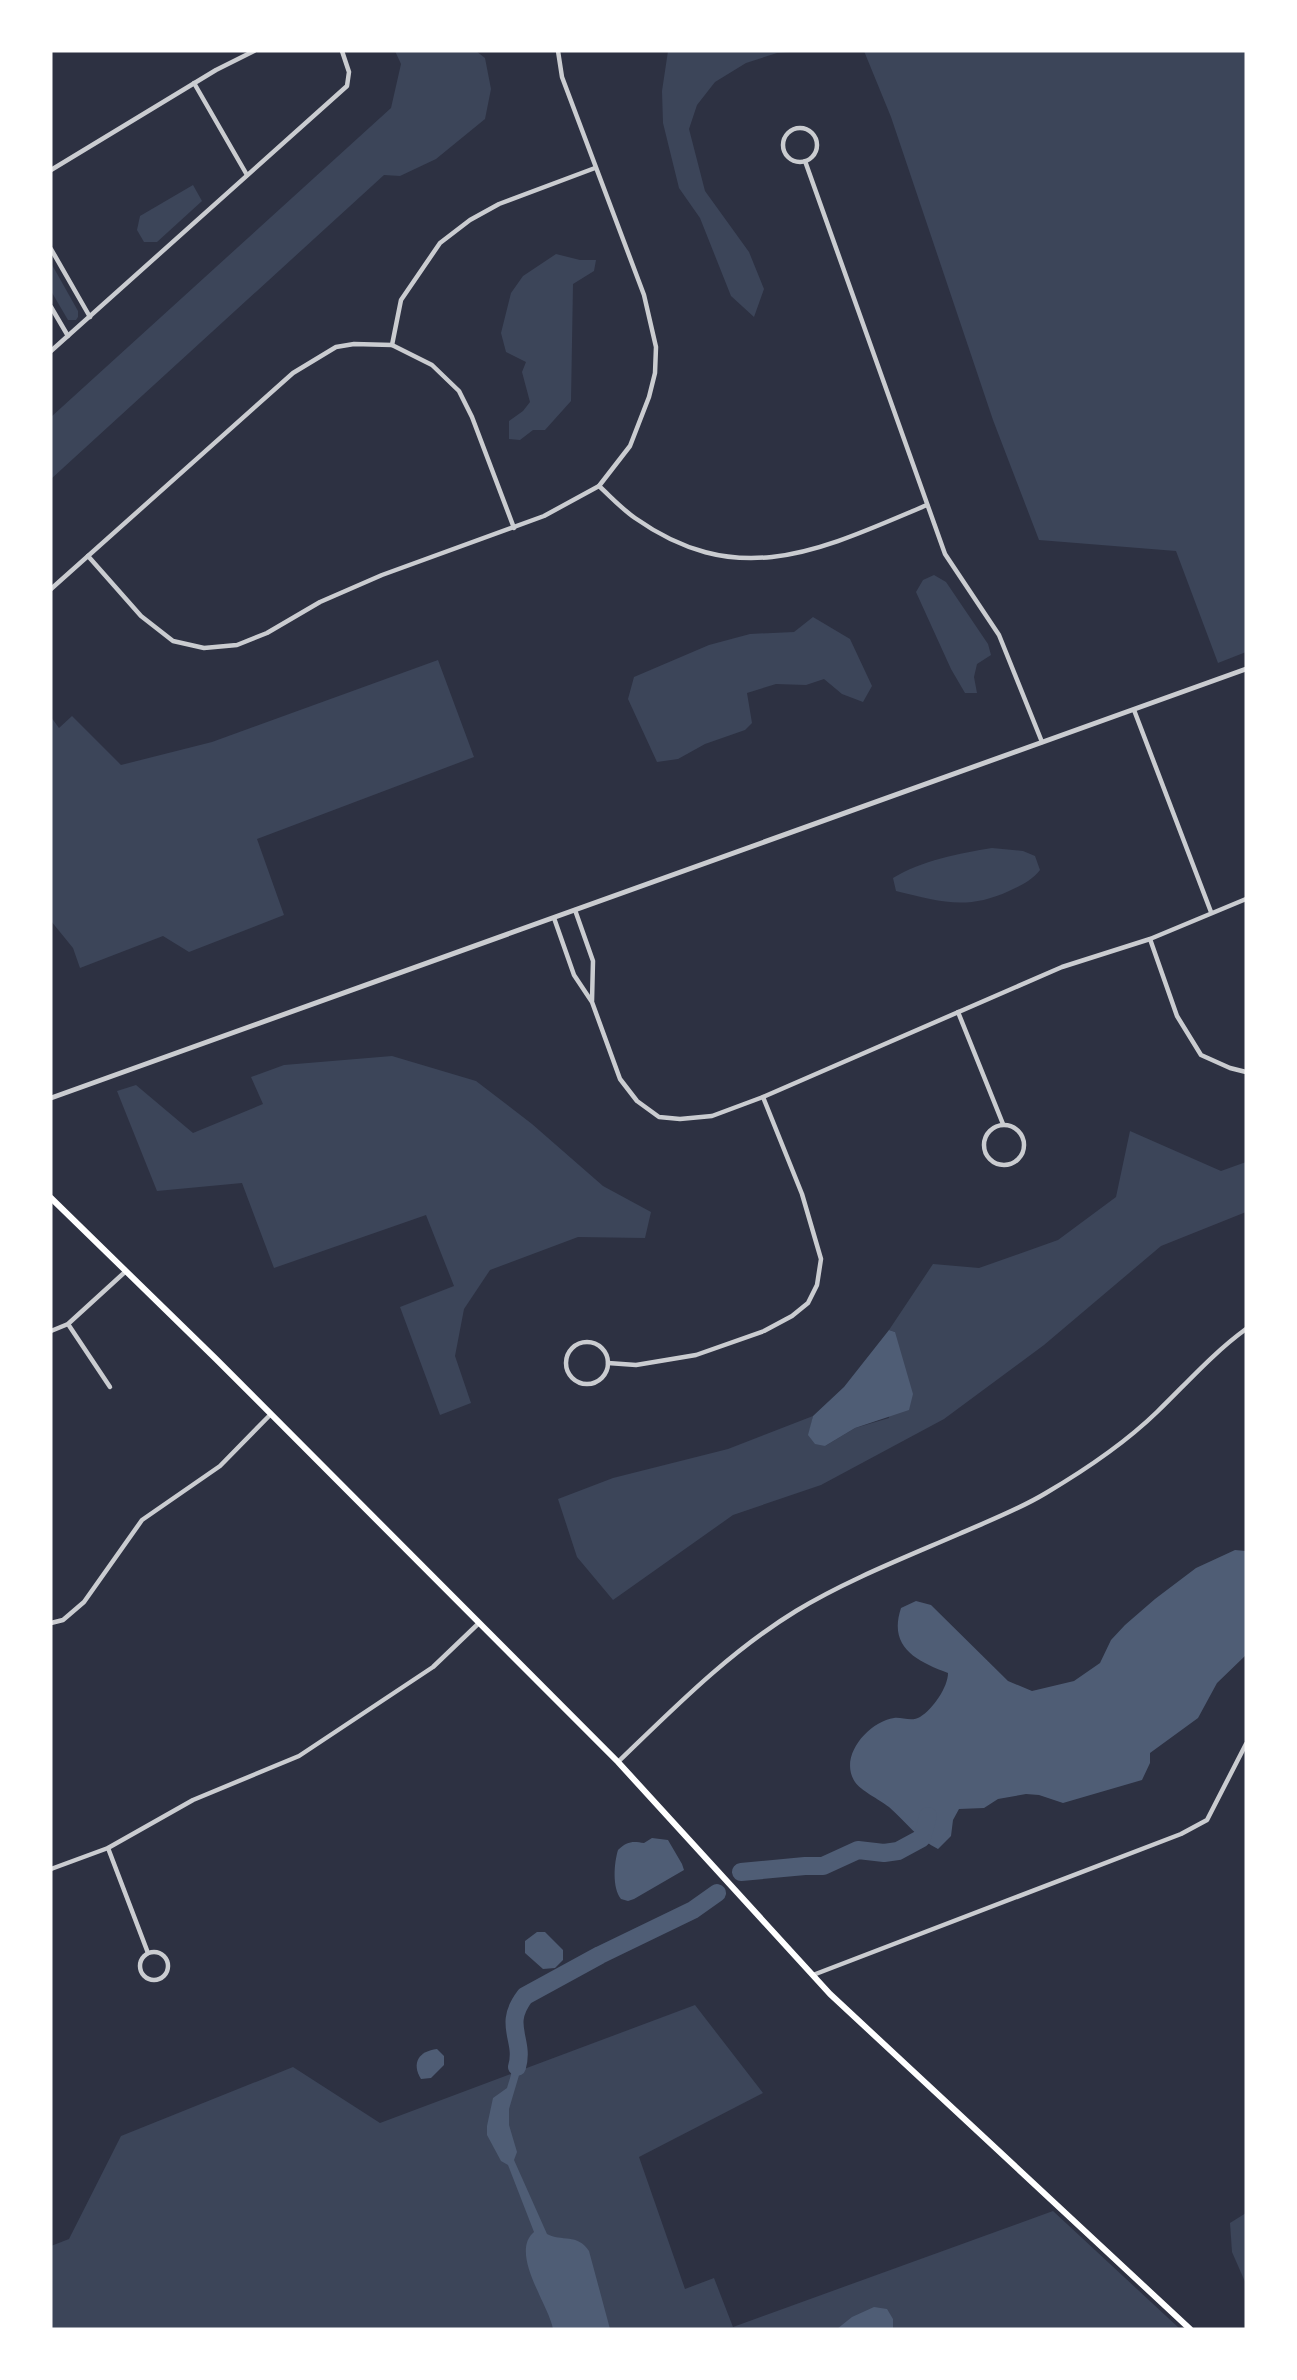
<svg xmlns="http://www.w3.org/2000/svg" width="1297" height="2380" viewBox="0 0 1297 2380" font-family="'Space Grotesk',sans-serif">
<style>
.green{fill:#3c4559}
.water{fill:#4f5d75}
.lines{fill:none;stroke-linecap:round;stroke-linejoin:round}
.river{stroke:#4f5d75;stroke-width:18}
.minor{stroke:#caccd0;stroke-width:4.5}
.tertiary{stroke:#caccd0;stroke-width:5}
.primary{stroke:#fff;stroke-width:6}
</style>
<rect width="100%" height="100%" fill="#2d3142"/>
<g class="green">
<polygon points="395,51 476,51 485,58 491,89 485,119 436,159 400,176 384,175 51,479 51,417 391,108 401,64"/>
<polygon points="668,51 803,51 777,53 746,63 715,82 697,105 689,129 705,191 749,252 764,289 754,317 731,296 700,218 679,188 663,123 662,91"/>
<polygon points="864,51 1246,51 1246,652 1218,663 1176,551 1039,540 993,420 891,117"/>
<polygon points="193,185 202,201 157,242 144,242 137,230 140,216"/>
<polygon points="556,254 580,260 596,260 594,271 573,284 571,401 545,430 533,430 520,440 509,439 509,421 523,411 530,402 522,372 526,362 506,352 501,333 511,293 523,276"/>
<polygon points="51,263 78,311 78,317 76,320 68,320 51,291"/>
<polygon points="934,575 946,582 988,644 991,655 977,664 974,677 977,693 965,693 951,669 916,592 923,580"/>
<polygon points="813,617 850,639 872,686 863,702 842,694 824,679 806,685 776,684 747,693 752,723 745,730 705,744 678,759 657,762 628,699 634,677 709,645 750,634 794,632"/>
<polygon points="438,660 474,757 257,839 284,915 189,952 163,936 80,968 73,948 51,921 51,717 59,728 72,716 121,765 212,742"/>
<path d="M 992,848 L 1023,851 L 1035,856 L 1040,870 C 1031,881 1022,885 1009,891 C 966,911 939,901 896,891 L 893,878 C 921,861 960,853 992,848 Z"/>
<polygon points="392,1056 476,1081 532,1124 603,1186 651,1212 645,1238 578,1237 490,1270 464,1309 455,1356 471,1403 440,1415 400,1307 454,1286 426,1215 274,1268 242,1183 157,1191 117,1091 136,1085 193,1133 263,1104 251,1077 284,1065"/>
<polygon points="1130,1131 1221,1171 1246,1162 1246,1212 1161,1246 1044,1345 944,1419 821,1485 733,1515 613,1600 577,1557 558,1499 613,1478 728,1449 813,1416 809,1435 825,1446 855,1428 889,1418 895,1332 889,1330 933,1264 979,1268 1058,1240 1116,1197"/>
<polygon points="695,2005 763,2093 639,2157 685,2289 714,2278 733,2327 1053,2211 1180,2329 51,2329 51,2246 69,2239 121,2136 293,2067 380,2123"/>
<polygon points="1246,2213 1246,2284 1232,2252 1230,2223"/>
</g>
<g class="water">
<polygon points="889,1330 895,1332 913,1394 909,1410 855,1428 825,1446 815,1444 808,1435 813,1416 844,1387"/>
<path d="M 1235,1550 L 1246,1551 L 1246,1655 L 1217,1683 L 1198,1718 L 1150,1753 L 1150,1763 L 1142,1780 L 1063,1803 L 1039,1795 L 1026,1794 L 998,1799 L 984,1808 L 959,1809 L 953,1820 L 951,1836 L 938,1849 C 918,1839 906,1822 889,1807 C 880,1800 860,1790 855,1782 C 838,1757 868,1722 894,1718 C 902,1717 912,1722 920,1717 C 933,1709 948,1687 948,1673 C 916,1661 888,1647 901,1608 L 916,1601 L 931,1605 L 1008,1681 L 1032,1691 L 1074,1681 L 1100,1663 L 1111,1640 L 1125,1625 L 1155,1599 L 1196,1568 Z"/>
<path d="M 652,1838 L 668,1840 L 682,1864 L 684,1870 L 634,1899 L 628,1901 L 621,1899 C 612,1888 614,1863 618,1850 C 627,1841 633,1841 644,1843 Z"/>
<polygon points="537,1932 545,1932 563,1950 563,1960 555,1968 543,1969 525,1953 525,1941"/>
<path d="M 515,2046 L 525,2047 L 525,2055 L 509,2109 L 509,2125 L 517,2152 L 514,2160 L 547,2234 C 561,2242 578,2233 589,2251 L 610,2329 L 553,2329 C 549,2305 509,2253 534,2232 L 508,2165 L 501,2161 L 487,2135 L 487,2126 L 493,2098 L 507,2088 L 516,2058 Z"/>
<path d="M 437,2049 L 444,2056 L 444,2065 L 431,2078 L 421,2079 C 411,2063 419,2051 437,2049 Z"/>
<polygon points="874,2307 887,2309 893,2319 893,2329 837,2329 852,2317"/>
</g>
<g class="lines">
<g class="river">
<polyline points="741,1872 805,1866 823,1866 858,1850 884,1853 898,1851 922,1838 928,1816"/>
<path d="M 517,2067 C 525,2039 502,2026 525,1996 L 600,1955 L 693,1910 L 717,1893"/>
</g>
<g class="minor">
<polyline points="194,83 247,175"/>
<circle cx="800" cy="145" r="17"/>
<polyline points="805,161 945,554 999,635 1042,742"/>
<polyline points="51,170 216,70 254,51"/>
<polyline points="51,249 90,317"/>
<polyline points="51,307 68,336"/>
<polyline points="392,345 401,300 440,243 470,220 499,204 595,168"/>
<polyline points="51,351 347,86 349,72 342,51"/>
<path d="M 599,486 C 611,497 622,509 635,518 C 740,592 822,549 927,505"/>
<polyline points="88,556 141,616 173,641 204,648 237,645 267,633 320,602 382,575 544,516 599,486 630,446 649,397 655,373 656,347 644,295 562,77 558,51"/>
<polyline points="51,589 293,373 336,347 354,344 392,345 432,365 459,391 472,417 514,528"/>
<polyline points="1134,710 1211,912"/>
<polyline points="575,910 593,961 592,1001"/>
<polyline points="554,918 574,975 592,1002 620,1079 637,1101 659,1117 680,1119 712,1116 763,1097 1062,967 1150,939 1246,899"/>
<polyline points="1150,939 1177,1016 1201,1055 1230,1068 1246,1072"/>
<polyline points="958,1012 1003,1124"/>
<circle cx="1004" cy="1145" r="20"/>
<polyline points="68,1324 110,1387"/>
<polyline points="51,1331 68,1324 126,1271"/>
<circle cx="587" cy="1363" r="21"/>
<polyline points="608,1363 636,1365 696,1355 764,1331 792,1316 808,1303 817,1285 821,1259 802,1194 763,1097"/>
<polyline points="51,1623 63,1620 84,1602 142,1520 220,1466 271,1414"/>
<path d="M 618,1762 C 674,1708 729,1652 796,1611 C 845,1581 906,1557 959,1534 C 988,1521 1018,1510 1046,1493 C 1085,1470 1124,1444 1157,1412 C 1186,1384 1213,1353 1246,1329"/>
<polyline points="108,1848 148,1953"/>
<polyline points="51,1869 108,1848 193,1800 299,1756 433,1667 479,1623"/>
<circle cx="154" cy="1966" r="14"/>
<polyline points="813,1975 1181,1834 1207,1820 1246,1744"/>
</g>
<polyline class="tertiary" points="51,1098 1246,669"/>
<polyline class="primary" points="51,1198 216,1359 618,1762 830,1994 1190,2329"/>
</g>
<rect width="1297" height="2380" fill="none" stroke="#ffffff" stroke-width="105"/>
</svg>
